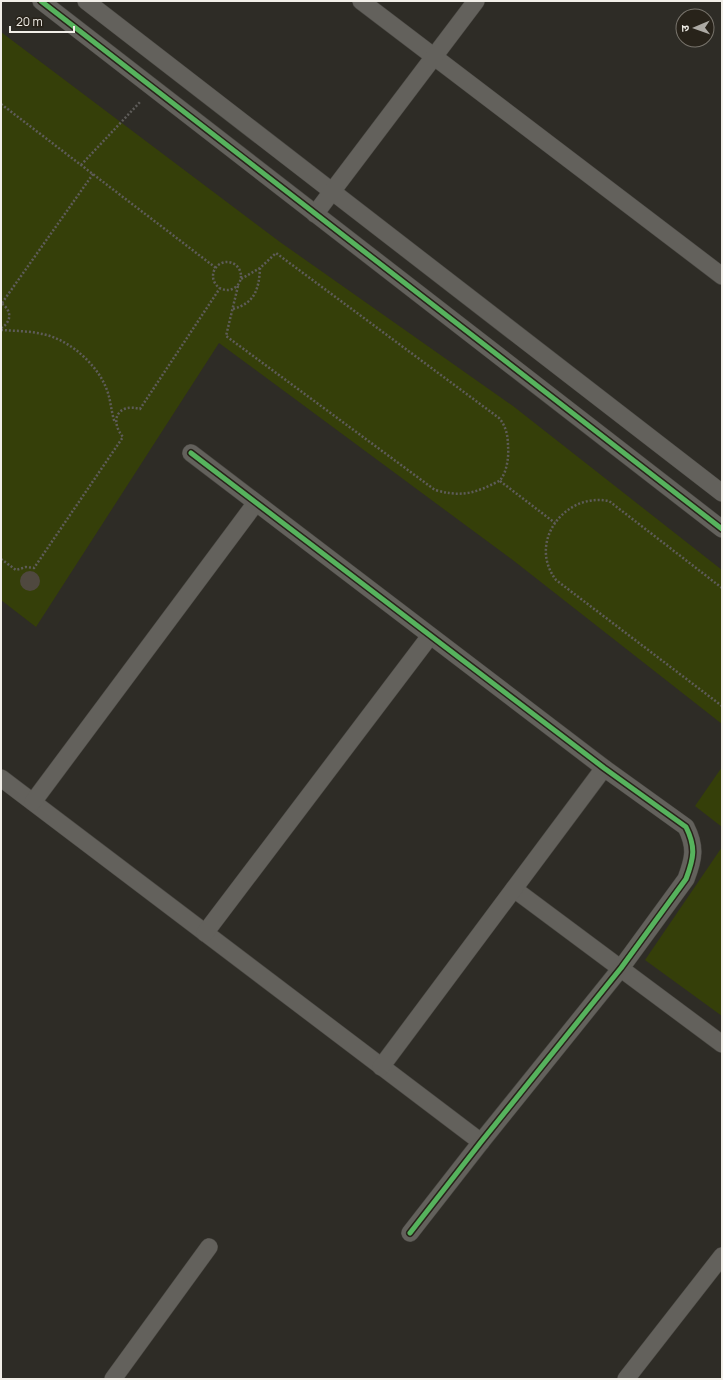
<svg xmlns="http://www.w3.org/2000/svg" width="723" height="1380" viewBox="0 0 723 1380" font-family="Manrope,'Noto Sans Devanagari',sans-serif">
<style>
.green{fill:#353f09}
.building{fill:#4f483f}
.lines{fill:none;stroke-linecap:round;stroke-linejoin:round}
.street-casing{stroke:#4a4843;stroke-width:18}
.path{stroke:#5e5c59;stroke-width:2.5;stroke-dasharray:2 2;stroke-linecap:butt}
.street{stroke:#63615c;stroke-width:17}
.cycleway-casing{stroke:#28231a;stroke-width:8}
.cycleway{stroke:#56b35d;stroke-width:5}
</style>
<rect width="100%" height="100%" fill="#2e2c26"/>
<g class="green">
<polygon points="1,32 280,242 513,406 722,570 722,724 514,561 219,343 36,627 1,600"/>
<polygon points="722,767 722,827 695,806"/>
<polygon points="722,847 722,1016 645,960"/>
</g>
<circle class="building" cx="30" cy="581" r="10"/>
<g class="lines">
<defs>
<g id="street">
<polyline points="41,1 722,529"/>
<polyline points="86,1 722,493"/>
<polyline points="361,1 722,276"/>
<polyline points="315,214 476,1"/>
<path d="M 191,453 L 604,768 L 686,827 C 696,847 694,858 686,879 L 621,968 L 481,1142 L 410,1233"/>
<polyline points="1,778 481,1142"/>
<polyline points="33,802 255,504"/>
<polyline points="514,889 722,1044"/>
<polyline points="205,933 430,636"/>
<polyline points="381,1067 604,768"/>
<polyline points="113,1379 209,1247"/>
<polyline points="626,1379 722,1256"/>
</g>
</defs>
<use href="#street" class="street-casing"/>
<g class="path">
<polyline points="1,104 216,268"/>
<polyline points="81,165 141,101"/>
<circle cx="227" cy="276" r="14"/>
<path d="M 238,286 L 226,336 L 435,490 C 457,496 470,495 491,485 C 494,483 499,482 501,479 C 507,471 509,456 508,446 C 508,436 506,426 499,418 L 276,253 L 260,268 L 241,279"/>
<polyline points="2,303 93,174"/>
<path d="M 233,309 C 255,303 259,289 260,268"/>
<path d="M 1,328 C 12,322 12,310 1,303"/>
<path d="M 1,330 C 17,331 34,331 50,336 C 74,344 98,366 107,390 C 111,401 111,412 115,423"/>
<polyline points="500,481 555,523"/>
<path d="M 1,559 L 16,570 L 26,567 L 34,568 L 123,437 C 109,420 118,403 140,409 L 220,288"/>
<path d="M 722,588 L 609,501 C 565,492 527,542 556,580 L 722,706"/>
</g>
<use href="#street" class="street"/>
<defs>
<g id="cycleway">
<polyline points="41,1 722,529"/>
<path d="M 191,453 L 604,768 L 686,827 C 696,847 694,858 686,879 L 621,968 L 481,1142 L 410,1233"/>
</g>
</defs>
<use href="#cycleway" class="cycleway-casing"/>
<use href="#cycleway" class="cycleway"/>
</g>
<rect width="723" height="1380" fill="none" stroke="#f1eee8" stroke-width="4"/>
<g transform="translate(695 28) rotate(268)"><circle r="19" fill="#28231a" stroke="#78746c"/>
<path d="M0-3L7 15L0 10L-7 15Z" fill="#adaaa4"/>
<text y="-6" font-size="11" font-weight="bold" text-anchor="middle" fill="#f1eee8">उ</text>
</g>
<path d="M10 26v6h64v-6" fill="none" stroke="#f1eee8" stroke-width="2"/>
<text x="16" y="26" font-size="12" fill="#f1eee8" stroke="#28231a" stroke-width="3" paint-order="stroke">20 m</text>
</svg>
